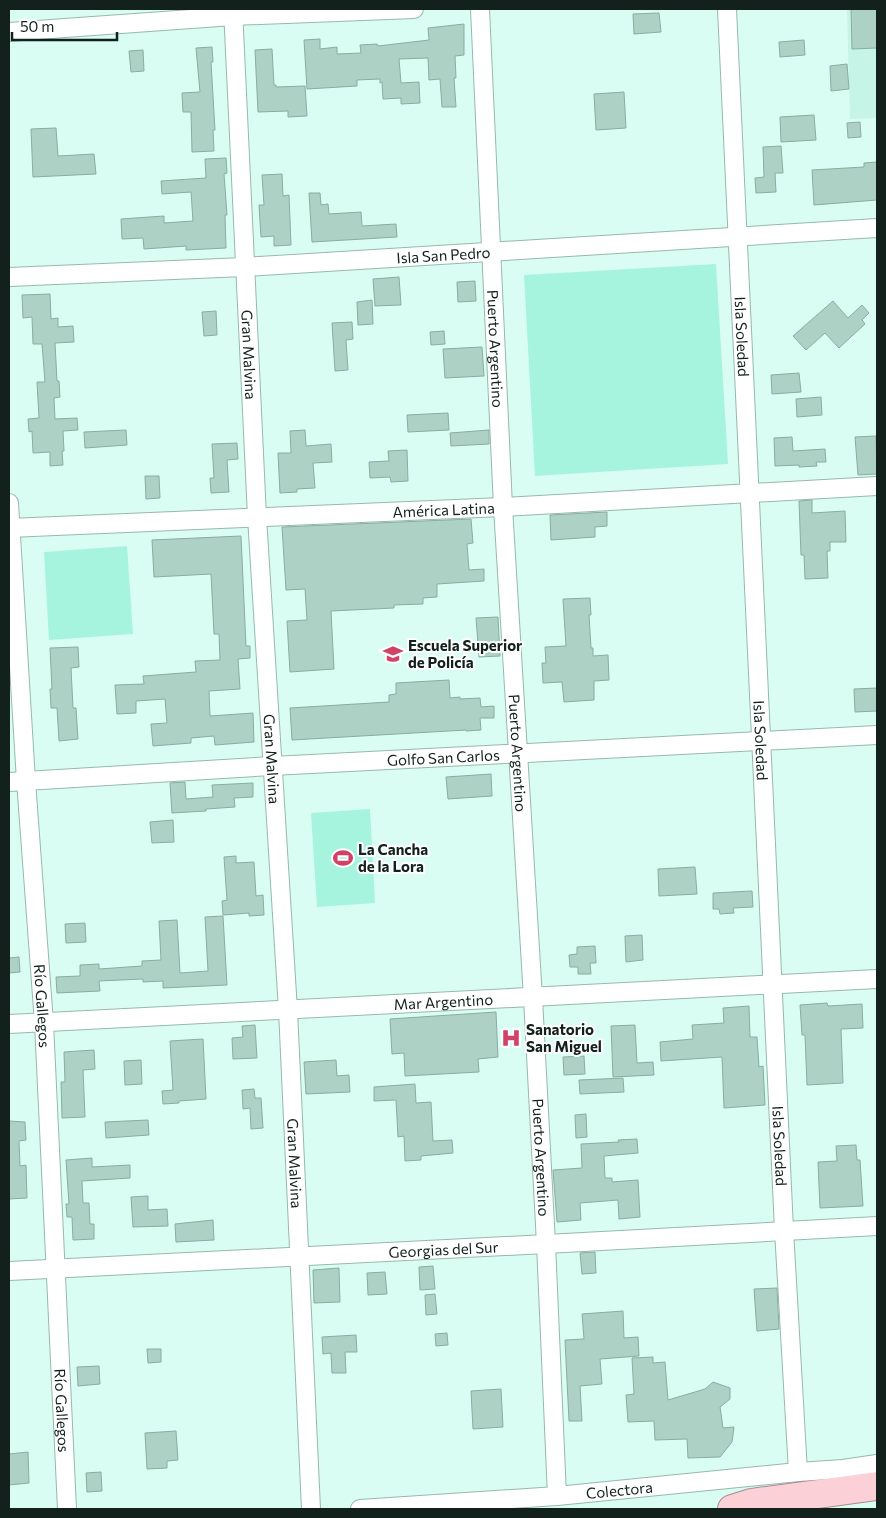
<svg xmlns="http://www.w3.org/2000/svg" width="886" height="1518" viewBox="0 0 886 1518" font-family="Commissioner,sans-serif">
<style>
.built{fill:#c6f4e6}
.green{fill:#a7f4de}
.building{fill:#aed1c6;stroke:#8aaca1}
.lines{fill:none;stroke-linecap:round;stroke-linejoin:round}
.minor-casing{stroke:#96b9ae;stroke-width:20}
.trunk-casing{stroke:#a98c8e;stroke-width:30}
.minor{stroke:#fff;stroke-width:18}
.trunk{stroke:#fbd0d6;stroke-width:28}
.labels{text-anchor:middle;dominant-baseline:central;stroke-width:4;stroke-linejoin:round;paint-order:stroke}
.street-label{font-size:15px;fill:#13211d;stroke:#fff}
.poi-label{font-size:15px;font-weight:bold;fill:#13211d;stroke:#fff;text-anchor:start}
</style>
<rect width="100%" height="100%" fill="#d9fdf2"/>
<polygon class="built" points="847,9 877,9 877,118 850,119"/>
<g class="green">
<polygon points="716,264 728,464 535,476 524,275"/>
<polygon points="127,546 133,634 49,640 44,552"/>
<polygon points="370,809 375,903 317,907 311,813"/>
</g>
<g class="building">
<polygon points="851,9 877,9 877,48 852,49"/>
<polygon points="659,13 661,32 634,34 633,14"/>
<polygon points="464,24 464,55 455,56 456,78 454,78 456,107 442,107 440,79 429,80 428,58 399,59 401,83 419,82 420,103 401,104 401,98 383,99 382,82 380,83 380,79 357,80 357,86 307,89 304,40 320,39 320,49 337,47 337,54 361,53 360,45 377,44 378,46 429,40 428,28"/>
<polygon points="804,40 805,55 780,57 779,42"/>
<polygon points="212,47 213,62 211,62 215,130 213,130 214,151 192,152 191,112 183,112 182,93 200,92 196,48"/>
<polygon points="272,49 274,85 276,85 276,87 305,86 307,116 288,117 288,111 258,112 255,50"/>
<polygon points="143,50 144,71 131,72 129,51"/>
<polygon points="847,64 849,89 831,91 830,66"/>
<polygon points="624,92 626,128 596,130 594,94"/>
<polygon points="814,115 816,140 781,142 780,117"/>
<polygon points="860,122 861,137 848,138 847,123"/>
<polygon points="56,128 58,156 94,154 96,174 33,177 31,129"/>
<polygon points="781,146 783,173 775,173 776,192 756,193 755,178 764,177 763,147"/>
<polygon points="226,158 227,173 224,174 227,215 225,215 226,248 186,250 186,246 144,249 143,238 122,239 121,219 164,216 164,223 193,221 191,192 162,194 161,181 206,178 205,159"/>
<polygon points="877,162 877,200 814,205 812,170 864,167 864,163"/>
<polygon points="282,174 283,196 289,195 291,245 274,246 274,236 261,237 259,205 264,205 262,175"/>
<polygon points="309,193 320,193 321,205 328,204 329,214 361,212 362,226 396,224 397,237 312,242"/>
<polygon points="399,277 401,305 375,306 373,279"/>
<polygon points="475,281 476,301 458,302 457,282"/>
<polygon points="50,294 51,319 58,318 58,327 73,326 74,342 55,343 57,381 59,381 60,397 54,398 55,419 77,418 78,430 63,431 64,451 62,451 63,465 50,466 50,452 33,453 32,431 29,432 28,419 39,418 37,382 45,382 42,344 33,344 32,317 23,318 22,295"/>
<polygon points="372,300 373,324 358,325 357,302"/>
<polygon points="833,301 848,318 862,305 869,313 862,320 865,324 839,348 825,333 806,350 793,336"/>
<polygon points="216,311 217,335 204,336 202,312"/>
<polygon points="352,322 353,339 346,340 348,370 335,371 332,323"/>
<polygon points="444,331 445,344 431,345 430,332"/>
<polygon points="482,347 484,376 445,378 443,349"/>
<polygon points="799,373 801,392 772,394 771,375"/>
<polygon points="821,397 822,415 797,417 796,399"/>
<polygon points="448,413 449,430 408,432 407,415"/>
<polygon points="126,430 127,445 85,448 84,432"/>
<polygon points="305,430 306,446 331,444 332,462 313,463 315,488 297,489 297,492 280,493 278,453 291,453 290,431"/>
<polygon points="489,430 489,444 451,446 450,433"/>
<polygon points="876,436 877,474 858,475 855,437"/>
<polygon points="792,437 793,451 825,449 826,462 816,462 817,466 799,467 799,465 775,466 774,438"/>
<polygon points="237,443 238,459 227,460 229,492 211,493 210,478 214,478 212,444"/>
<polygon points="407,450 408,481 391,482 390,477 370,478 369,462 389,461 388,451"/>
<polygon points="145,476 159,476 160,498 146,499"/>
<polygon points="812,500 812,513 845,511 846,542 830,542 830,551 827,551 828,578 805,579 804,555 801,555 799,501"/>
<polygon points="607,512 607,526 595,527 595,537 551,540 550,515"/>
<polygon points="471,519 473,543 467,544 469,570 484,569 484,581 437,584 437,597 423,598 423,604 394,605 394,608 331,611 334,669 290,672 287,621 307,620 305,589 286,590 282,527"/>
<polygon points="241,536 246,646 250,646 250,658 238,659 240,689 209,691 210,716 253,713 254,742 215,745 214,736 191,738 191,743 153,746 151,724 167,723 165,699 136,701 136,713 117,714 115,685 144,684 143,676 196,672 195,661 220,660 219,634 214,634 211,574 154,577 152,540"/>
<polygon points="590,598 591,615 589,615 591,648 593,648 593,656 608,655 609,680 594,681 594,700 564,702 562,682 543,683 542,663 546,663 545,647 566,646 563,599"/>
<polygon points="498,617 500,656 479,657 476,618"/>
<polygon points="78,647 79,667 71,668 73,708 76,708 78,739 59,741 57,708 51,708 50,689 52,689 50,648"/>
<polygon points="449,680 450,698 460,697 460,699 480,698 481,707 494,706 494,718 480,718 481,730 466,731 466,730 292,740 290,708 389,702 389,695 396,694 396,683"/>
<polygon points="877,688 877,711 855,712 854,689"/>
<polygon points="491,774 492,796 448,799 446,777"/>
<polygon points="185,782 186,799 213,797 212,785 253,783 253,797 234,798 235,807 206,809 206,811 172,813 170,783"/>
<polygon points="173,820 174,842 152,843 150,822"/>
<polygon points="236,856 236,863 254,862 256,896 263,895 264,915 249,916 249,913 223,915 222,901 227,900 224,857"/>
<polygon points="695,867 697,894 659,896 658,869"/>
<polygon points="752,891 753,907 733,908 734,913 720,914 719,909 713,909 713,893"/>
<polygon points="223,916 227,985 163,988 163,981 143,982 143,979 99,981 100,991 57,993 56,977 80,976 80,965 99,964 99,969 142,966 142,961 161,960 159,921 177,920 180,973 208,971 205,917"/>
<polygon points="85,923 86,942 66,943 65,924"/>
<polygon points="642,935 643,960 626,962 625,936"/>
<polygon points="595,946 596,963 590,963 591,974 578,974 578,967 570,967 569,955 577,954 577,947"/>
<polygon points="19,957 20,972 9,973 9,958"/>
<polygon points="827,1003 828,1006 862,1004 863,1028 841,1029 843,1083 807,1085 805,1035 802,1035 800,1005"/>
<polygon points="749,1006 750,1037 757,1037 759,1067 763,1066 765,1105 724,1108 722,1057 661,1061 660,1042 693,1039 692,1025 724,1023 723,1008"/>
<polygon points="496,1012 498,1057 478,1059 479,1072 405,1076 404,1053 392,1054 390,1019"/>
<polygon points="255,1025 257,1058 233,1059 232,1038 243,1037 242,1026"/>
<polygon points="635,1025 637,1063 653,1062 654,1075 613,1077 611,1026"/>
<polygon points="203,1039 206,1099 179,1101 179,1103 163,1104 162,1091 173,1090 170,1041"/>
<polygon points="94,1050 95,1069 83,1070 85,1117 62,1118 61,1082 65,1082 64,1052"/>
<polygon points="584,1056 585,1074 564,1075 563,1057"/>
<polygon points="141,1060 142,1084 125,1085 124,1061"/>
<polygon points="336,1060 337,1076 349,1075 350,1092 306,1094 304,1062"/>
<polygon points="623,1078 624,1092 580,1094 579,1080"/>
<polygon points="415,1084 416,1103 431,1102 433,1141 452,1140 453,1153 421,1156 421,1160 405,1161 404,1136 398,1137 396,1100 374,1101 374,1087"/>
<polygon points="254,1089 255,1098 261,1098 263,1128 251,1129 250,1108 243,1109 242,1090"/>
<polygon points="586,1114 587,1137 576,1138 575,1115"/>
<polygon points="148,1120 149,1135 106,1138 105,1122"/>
<polygon points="9,1121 25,1122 26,1140 19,1141 20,1166 26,1165 27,1198 9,1199"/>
<polygon points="637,1139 638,1153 604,1156 605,1178 612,1178 612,1182 638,1180 640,1217 619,1219 618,1200 580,1203 581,1220 557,1222 553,1170 582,1168 581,1144 619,1142 618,1140"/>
<polygon points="856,1145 857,1160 860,1160 863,1206 820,1208 818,1162 837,1161 836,1146"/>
<polygon points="92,1158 92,1167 130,1165 130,1178 82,1181 83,1203 89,1203 90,1224 94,1224 94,1239 73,1240 72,1217 67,1217 66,1204 69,1204 66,1160"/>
<polygon points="148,1196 148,1210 167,1209 168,1226 133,1227 131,1197"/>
<polygon points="213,1220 214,1240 176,1242 175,1224"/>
<polygon points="595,1252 596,1273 582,1274 580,1253"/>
<polygon points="433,1266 435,1289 420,1290 419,1267"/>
<polygon points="339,1268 340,1302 314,1303 313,1270"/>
<polygon points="385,1272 387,1294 368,1295 367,1273"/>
<polygon points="777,1288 779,1329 757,1331 754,1289"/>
<polygon points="435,1294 437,1314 426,1315 425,1295"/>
<polygon points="623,1311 624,1338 638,1337 639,1356 600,1359 602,1384 580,1386 582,1421 569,1421 565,1340 584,1339 582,1314"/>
<polygon points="447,1333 448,1345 436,1346 435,1334"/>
<polygon points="356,1335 357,1352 345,1352 346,1373 332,1373 331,1353 323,1354 322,1337"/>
<polygon points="147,1349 161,1349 161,1362 148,1363"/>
<polygon points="653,1357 653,1363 665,1362 668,1400 705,1389 713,1382 730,1388 730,1399 720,1407 723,1428 734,1427 732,1442 720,1457 688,1458 687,1439 655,1440 654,1421 628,1422 626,1395 634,1394 632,1358"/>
<polygon points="99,1366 100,1384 78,1386 77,1367"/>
<polygon points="501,1389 503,1427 473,1429 471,1391"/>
<polygon points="176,1431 178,1460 167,1461 167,1468 147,1469 145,1433"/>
<polygon points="28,1452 29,1483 9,1485 9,1454"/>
<polygon points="101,1472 102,1491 87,1492 86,1473"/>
</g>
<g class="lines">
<defs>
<g id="minor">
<path id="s1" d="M 233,9 L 257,517 L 288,1010 L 311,1509"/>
<path id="s2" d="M 480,9 L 503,507 L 533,998 L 546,1244 L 557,1496"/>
<path id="s3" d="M 727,9 L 784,1230 L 798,1472"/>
<polyline points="9,32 233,16 414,9"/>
<path id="s4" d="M 9,277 L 244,267 L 877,228"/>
<path id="s5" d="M 9,503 L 26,781 L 44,1023 L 67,1509"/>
<path id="s6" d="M 9,528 L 503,507 L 877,486"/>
<path id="s7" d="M 9,782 L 272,766 L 877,735"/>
<path id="s8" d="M 9,1024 L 877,979"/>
<path id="s9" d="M 9,1271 L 546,1244 L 877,1226"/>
<path id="s10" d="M 360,1509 L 557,1496 L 798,1472 L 843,1469 L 877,1464"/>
</g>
<polyline id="trunk" points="732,1509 751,1503 877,1486"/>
</defs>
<use href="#minor" class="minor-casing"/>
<use href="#trunk" class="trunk-casing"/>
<use href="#minor" class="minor"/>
<use href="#trunk" class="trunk"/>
</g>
<defs>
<symbol id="university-bare" viewBox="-9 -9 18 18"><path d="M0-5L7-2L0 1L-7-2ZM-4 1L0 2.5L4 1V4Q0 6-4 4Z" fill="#d24266" stroke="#fff" stroke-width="2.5" paint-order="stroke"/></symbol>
<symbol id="stadium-bare" viewBox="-9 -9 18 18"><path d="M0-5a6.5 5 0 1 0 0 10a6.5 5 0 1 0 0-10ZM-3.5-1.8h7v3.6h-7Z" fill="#d24266" stroke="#fff" stroke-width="2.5" paint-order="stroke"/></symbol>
<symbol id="hospital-bare" viewBox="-9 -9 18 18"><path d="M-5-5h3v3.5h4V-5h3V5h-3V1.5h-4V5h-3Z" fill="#d24266" stroke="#fff" stroke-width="2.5" paint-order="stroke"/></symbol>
</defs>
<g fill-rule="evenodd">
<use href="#university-bare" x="379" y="640" width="28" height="28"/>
<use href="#stadium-bare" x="329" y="844" width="28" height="28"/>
<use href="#hospital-bare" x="497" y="1024" width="28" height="28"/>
</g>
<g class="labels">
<g class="street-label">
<text stroke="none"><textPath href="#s4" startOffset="435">Isla San Pedro</textPath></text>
<text stroke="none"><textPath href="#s3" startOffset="328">Isla Soledad</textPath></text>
<text stroke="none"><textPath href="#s2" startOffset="340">Puerto Argentino</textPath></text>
<text stroke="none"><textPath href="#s1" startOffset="346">Gran Malvina</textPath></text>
<text stroke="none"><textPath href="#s6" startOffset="435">América Latina</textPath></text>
<text stroke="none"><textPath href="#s3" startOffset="732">Isla Soledad</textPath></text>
<text stroke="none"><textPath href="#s2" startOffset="745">Puerto Argentino</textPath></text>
<text stroke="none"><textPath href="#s7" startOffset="435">Golfo San Carlos</textPath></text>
<text stroke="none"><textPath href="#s1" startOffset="751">Gran Malvina</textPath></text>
<text stroke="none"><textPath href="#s8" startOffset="435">Mar Argentino</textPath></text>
<text stroke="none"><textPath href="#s5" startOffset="504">Río Gallegos</textPath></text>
<text stroke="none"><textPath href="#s3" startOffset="1138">Isla Soledad</textPath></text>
<text stroke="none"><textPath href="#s2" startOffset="1150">Puerto Argentino</textPath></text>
<text stroke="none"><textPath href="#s1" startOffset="1156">Gran Malvina</textPath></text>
<text stroke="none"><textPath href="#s9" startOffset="435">Georgias del Sur</textPath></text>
<text stroke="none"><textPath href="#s5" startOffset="909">Río Gallegos</textPath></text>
<text stroke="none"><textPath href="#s10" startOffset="260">Colectora</textPath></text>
</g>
<g class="poi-label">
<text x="408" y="645">Escuela Superior<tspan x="408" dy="17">de Policía</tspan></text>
<text x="358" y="849">La Cancha<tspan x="358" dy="17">de la Lora</tspan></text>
<text x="526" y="1029">Sanatorio<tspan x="526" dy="17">San Miguel</tspan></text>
</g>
</g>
<rect width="886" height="1518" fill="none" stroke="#13211d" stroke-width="20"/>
<path d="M12 32v8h105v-8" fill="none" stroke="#13211d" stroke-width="2.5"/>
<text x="20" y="32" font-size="15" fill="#13211d" stroke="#ffffff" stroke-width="4" paint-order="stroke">50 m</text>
</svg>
